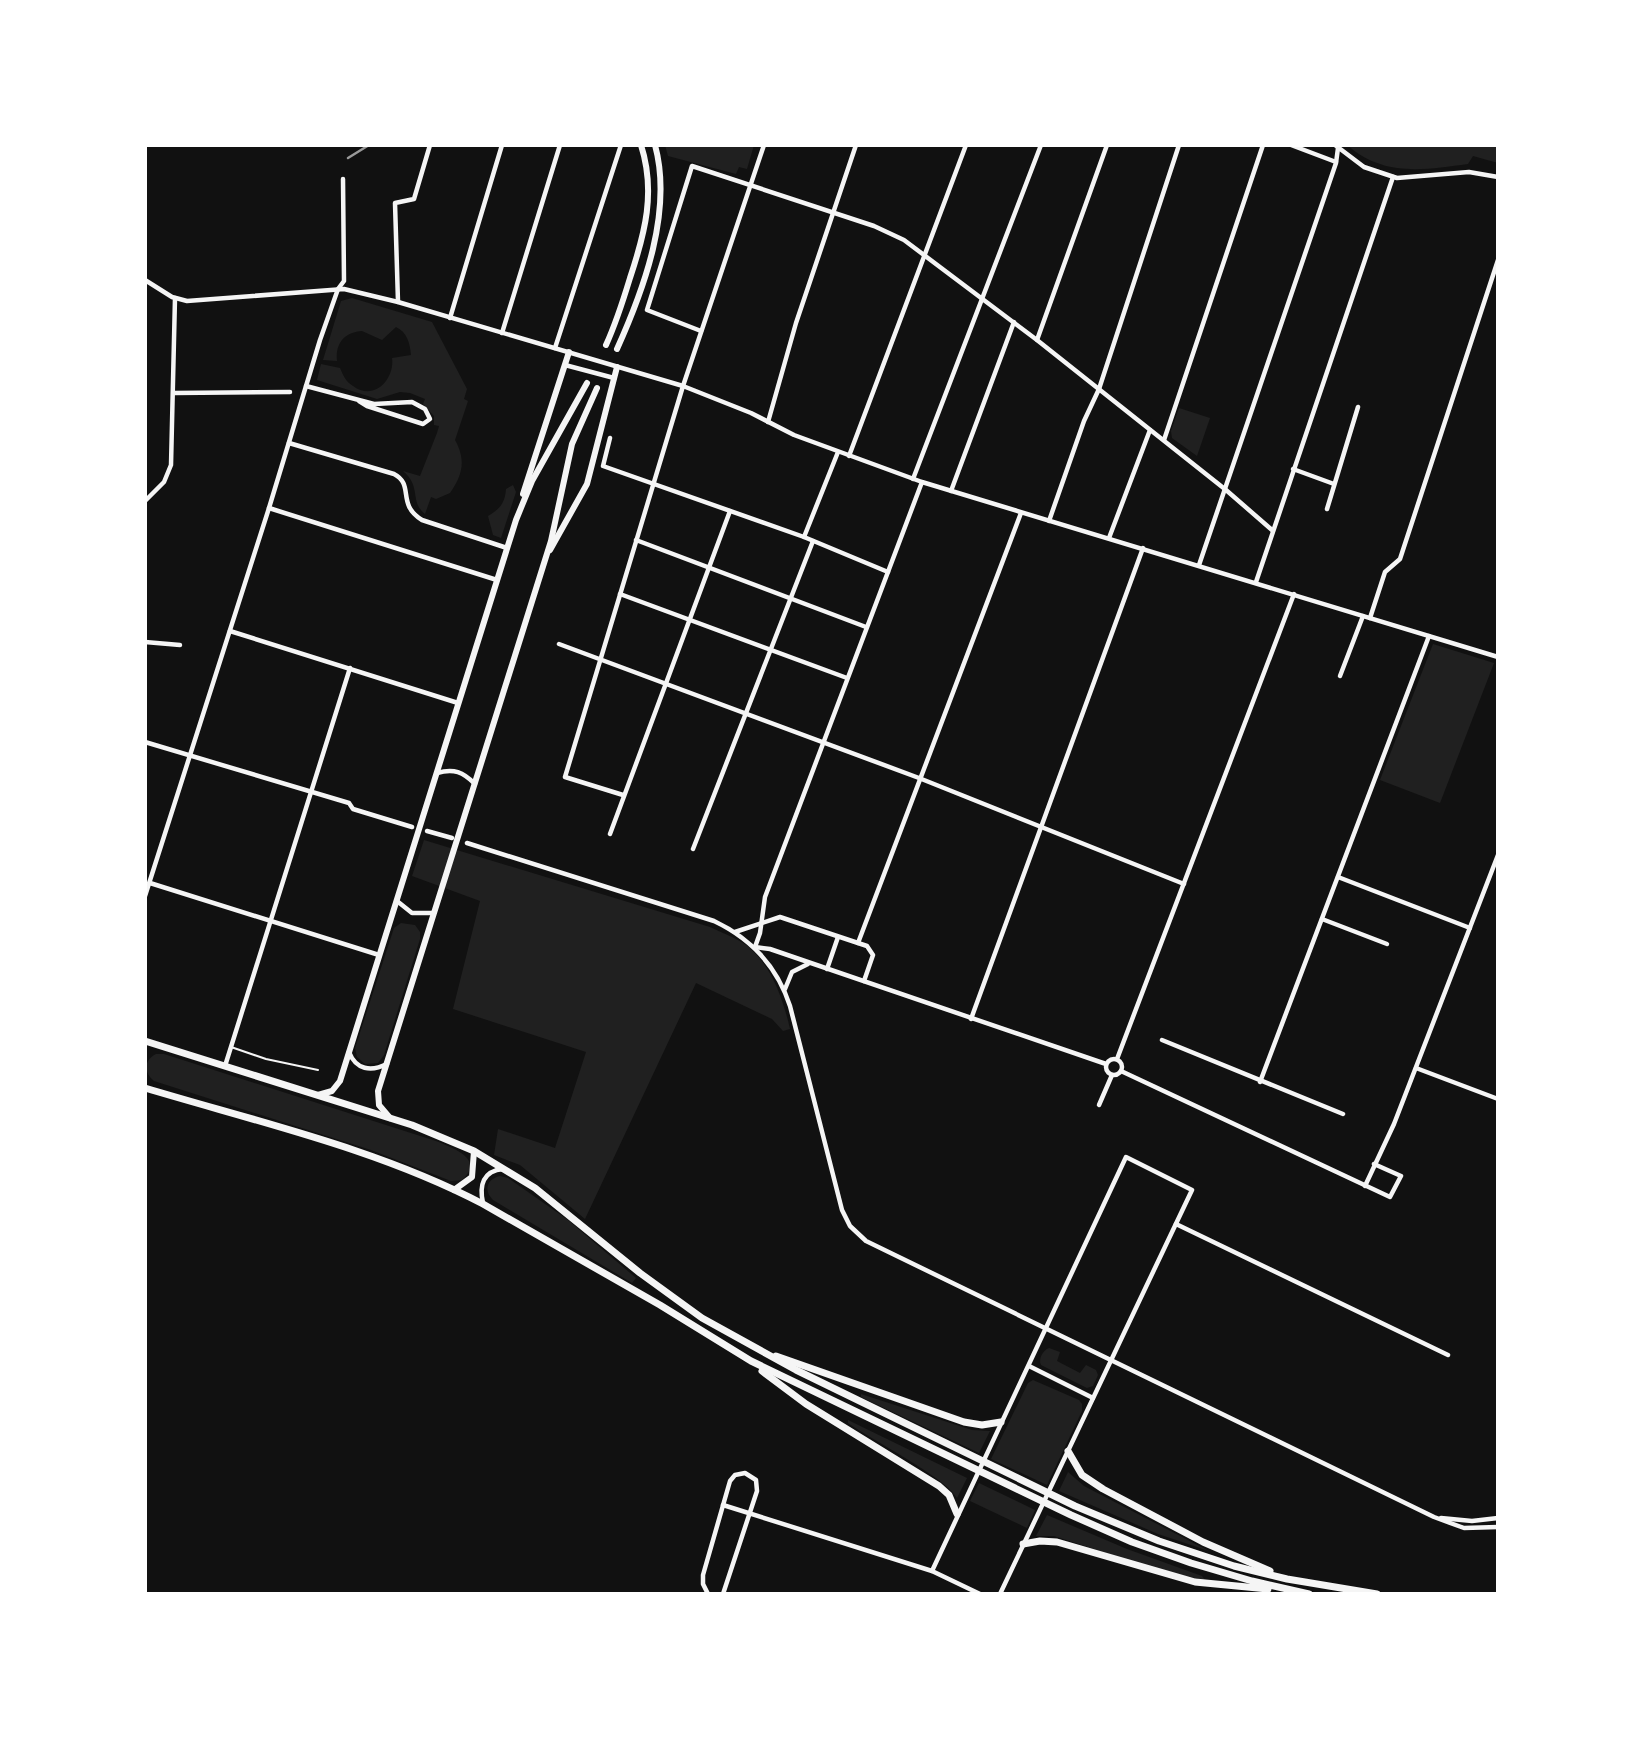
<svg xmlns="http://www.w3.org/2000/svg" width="1643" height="1739" viewBox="0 0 1643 1739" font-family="'Exo 2',sans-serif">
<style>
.green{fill:#202020}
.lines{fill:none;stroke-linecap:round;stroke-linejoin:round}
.service{stroke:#f5f5f5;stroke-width:2}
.minor{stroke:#f5f5f5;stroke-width:4.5}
.secondary{stroke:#f5f5f5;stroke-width:6}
.primary{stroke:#f5f5f5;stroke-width:7}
.rail{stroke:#9a9a9a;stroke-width:2.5}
</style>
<rect width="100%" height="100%" fill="#111"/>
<g class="green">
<polygon points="665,145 754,145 747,169 739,167 736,174 668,156"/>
<path d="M 1347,145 L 1498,145 L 1498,163 L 1473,156 L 1468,164 C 1423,170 1384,177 1347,145 Z"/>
<path d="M 352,298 L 432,322 L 467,389 L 464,399 L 468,401 L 455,440 C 466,460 463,474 450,493 L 436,499 L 431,497 L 425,514 C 409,501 422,487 403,471 L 420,476 L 437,433 L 439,426 L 434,425 L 434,416 L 423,404 L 425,399 L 410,393 L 400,392 L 377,399 L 317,380 L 321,364 L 340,368 C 343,375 346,382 353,386 C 374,402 395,379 392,358 L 411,355 C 410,343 407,332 396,327 L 382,340 L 362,331 C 345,332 335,343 337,361 L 323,360 L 341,301 Z"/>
<polygon points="1179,408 1210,418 1197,456 1172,438 1171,431"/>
<path d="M 513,485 L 516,492 L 501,538 L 493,535 L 488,516 C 500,509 505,503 506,489 Z"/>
<polygon points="1433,644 1494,663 1440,803 1380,780"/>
<path d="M 424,840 L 710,927 C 724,934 743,940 753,951 C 773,970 784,1002 790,1029 L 783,1031 L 772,1019 L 696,983 L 585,1219 L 520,1165 L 494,1155 L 498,1129 L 555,1148 L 586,1052 L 453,1009 L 480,901 L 412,876 Z"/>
<polygon points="401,923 415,925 420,932 420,939 384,1055 378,1063 365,1064 357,1057 355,1048 394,928"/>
<path d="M 156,1054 L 164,1054 L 439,1142 C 454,1149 485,1159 462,1180 L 451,1181 L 371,1150 L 154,1081 C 143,1072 144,1060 156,1054 Z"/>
<path d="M 500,1176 L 508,1178 L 568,1220 L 636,1278 L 632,1283 L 493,1200 C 483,1190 487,1179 500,1176 Z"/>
<path d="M 1049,1348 L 1060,1352 L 1057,1361 L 1080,1373 L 1086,1365 L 1096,1370 L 1098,1375 L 1093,1386 L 1087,1388 L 1041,1365 C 1038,1359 1043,1350 1049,1348 Z"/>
<polygon points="1033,1380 1079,1400 1082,1404 1082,1411 1047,1485 991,1459 1028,1383"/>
<polygon points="861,1394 972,1430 990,1431 979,1453 861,1397"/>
<path d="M 848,1420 L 967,1478 L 957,1498 C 945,1477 872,1440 848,1423 Z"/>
<polygon points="1068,1472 1084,1486 1209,1551 1158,1534 1059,1491"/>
<polygon points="979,1483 1035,1510 1027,1528 970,1501"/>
<polygon points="1047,1515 1127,1549 1202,1576 1205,1580 1165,1572 1054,1536 1036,1536"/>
</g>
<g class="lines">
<polyline class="service" points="231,1047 266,1059 318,1070"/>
<g class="minor">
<polyline points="1291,145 1336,162"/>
<polyline points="1335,145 1364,167 1397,178 1469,172 1498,177"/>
<polyline points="145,280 172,297 187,301 344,289 398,302 683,386 751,413 794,435 922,482 1498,657"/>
<polyline points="398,302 395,203 414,199 430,145"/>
<polyline points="450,318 502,145"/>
<polyline points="701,331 647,310 692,166 874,226 904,240 1037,340 1226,490 1272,530"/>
<polyline points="502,333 560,145"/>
<polyline points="1037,340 1107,145"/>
<polyline points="555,348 621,145"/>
<polyline points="565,365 614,378"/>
<polyline points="306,386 374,404 412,402 425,409 430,419 423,424 367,406 359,401"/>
<polyline points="174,393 290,392"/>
<polyline points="768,422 796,323 856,145"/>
<polyline points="610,438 603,466 804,537 888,572"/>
<polyline points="1164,440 1263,145"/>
<path d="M 289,443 L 394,474 C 415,485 396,504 422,520 L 507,548"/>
<polyline points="849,456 966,145"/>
<polyline points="1293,469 1334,484"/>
<polyline points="913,479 1041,145"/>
<polyline points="922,482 765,897 760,933 755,947 770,949 1106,1064"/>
<polyline points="951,491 1014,322"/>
<polyline points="145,501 164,482 171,465 175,298"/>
<polyline points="269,508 497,580"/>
<polyline points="1327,509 1358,407"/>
<polyline points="1049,521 1084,421 1099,389 1179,145"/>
<polyline points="804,537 838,452"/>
<polyline points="1109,538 1150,430"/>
<polyline points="636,540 866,627"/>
<polyline points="1199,565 1336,163 1338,148"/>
<polyline points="1256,582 1393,177"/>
<polyline points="620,594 847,678"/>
<polyline points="1370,618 1385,572 1400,559 1498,260"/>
<polyline points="230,631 458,703"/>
<polyline points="145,642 180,645"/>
<polyline points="559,644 919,778 1184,884"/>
<polyline points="1340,676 1363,616"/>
<polyline points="145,742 349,803 353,809 412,827"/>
<path d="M 437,773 C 454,768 463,772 475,784"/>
<polyline points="623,795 565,777 683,386 764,145"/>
<polyline points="427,831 452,838"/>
<polyline points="610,834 730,511"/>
<path d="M 467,843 L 714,921 C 752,939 777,966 790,1006 L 842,1210 L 850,1226 L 866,1241 L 1434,1517 L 1464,1528 L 1498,1527"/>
<polyline points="693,849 813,541"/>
<polyline points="1338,877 1470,928"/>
<polyline points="150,883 379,955"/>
<polyline points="145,896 269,508 320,340 338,289 344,281 343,179"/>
<polyline points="397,901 412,913 434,913"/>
<polyline points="1322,919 1387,944"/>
<polyline points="735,932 780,917 867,946 873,955 864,981"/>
<polyline points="858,943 1021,513"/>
<polyline points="827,969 838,937"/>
<polyline points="785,989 792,972 808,964"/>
<polyline points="971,1019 1143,548"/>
<polyline points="1162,1040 1343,1114"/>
<path d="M 349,1052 C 356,1070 371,1072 387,1064"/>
<circle cx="1114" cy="1067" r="8"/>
<polyline points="1117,1059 1294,594"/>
<polyline points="225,1066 350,668"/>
<polyline points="1416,1068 1498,1099"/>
<polyline points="1121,1071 1390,1197 1401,1176 1374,1164"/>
<polyline points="1260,1082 1429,636"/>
<polyline points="1099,1105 1112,1075"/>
<polyline points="1365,1186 1394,1124 1498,855"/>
<path d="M 483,1203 C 479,1185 483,1171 503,1169"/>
<polyline points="1176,1224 1448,1355"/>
<polyline points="1029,1366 1093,1398"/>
<polyline points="723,1505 932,1571 980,1594"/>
<polyline points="1441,1518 1472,1521 1498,1518"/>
<polyline points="932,1571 1126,1157 1192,1190 1000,1594"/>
<polyline points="708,1594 703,1584 703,1575 730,1481 735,1475 745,1473 756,1480 757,1491 723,1594"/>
</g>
<g class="secondary">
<path d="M 606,345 C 616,323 623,301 630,278 C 645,233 656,192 641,145"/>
<path d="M 617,349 C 644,289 673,211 655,145"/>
<polyline points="523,494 569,352"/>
<polyline points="550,550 587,484 617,367"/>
<polyline points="318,1095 332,1091 340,1081 516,520 532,481 587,383"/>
<polyline points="390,1118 379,1105 378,1091 551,541 572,444 597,388"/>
<polyline points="454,1190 472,1177 474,1151"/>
</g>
<g class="primary">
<polyline points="145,1041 412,1125 474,1151 535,1188 640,1273 702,1318 796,1370 1075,1506 1159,1541 1234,1566 1287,1579 1377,1594"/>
<path d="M 145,1088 C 258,1122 378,1149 483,1204 L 660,1305 L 751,1361 L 1071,1515 L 1132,1542 L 1191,1563 L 1252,1581 L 1309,1594"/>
<polyline points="776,1356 964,1422 982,1425 1001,1422"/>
<polyline points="762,1371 806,1404 939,1486 949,1495 957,1514"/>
<polyline points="1068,1451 1082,1475 1103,1489 1203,1542 1270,1571"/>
<polyline points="1023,1544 1040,1541 1057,1542 1195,1582 1268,1589"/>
</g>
<polyline class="rail" points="348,158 369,145"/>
</g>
<rect width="1643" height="1739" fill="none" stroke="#ffffff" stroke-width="294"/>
</svg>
